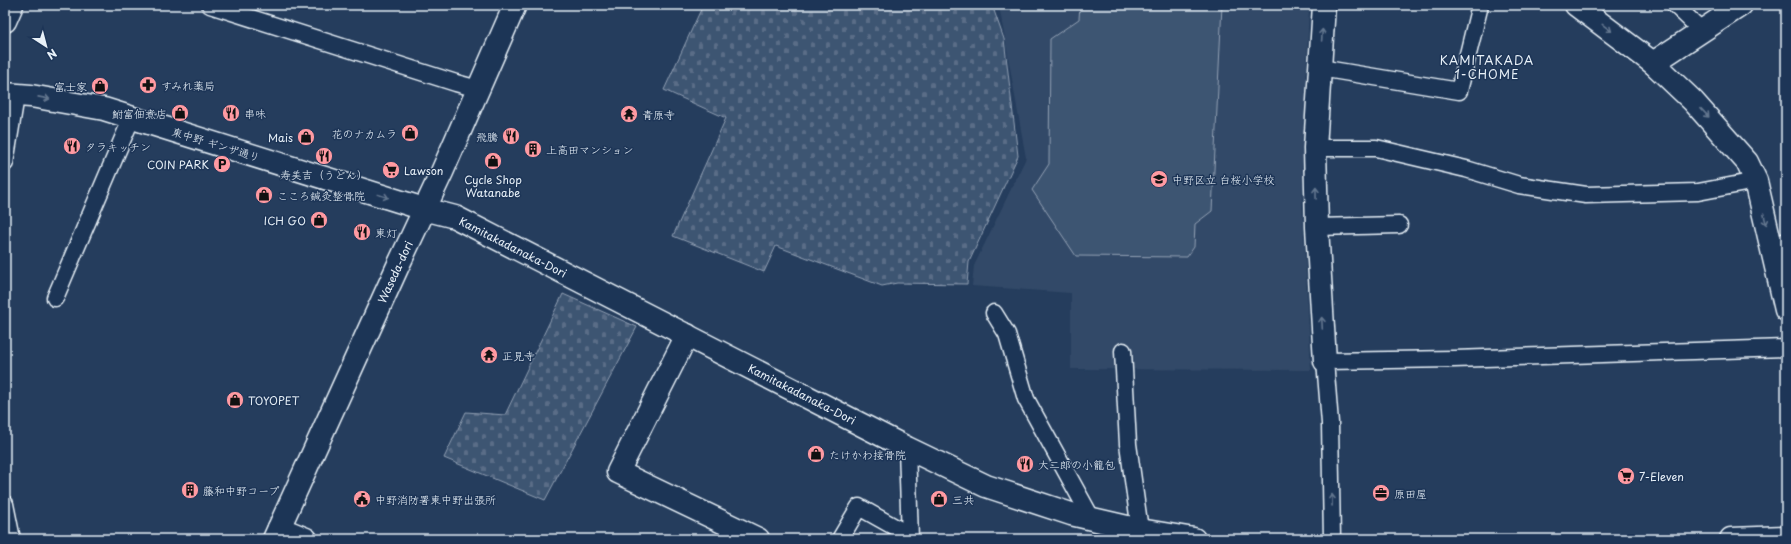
<svg xmlns="http://www.w3.org/2000/svg" width="1791" height="544" viewBox="0 0 1791 544" font-family="'Playpen Sans','Klee One',sans-serif">
<style>
.built{fill:#334a68}
.cemetery{fill:url(#cemetery-stones);stroke:#93a2b5}
.pitch{fill:#3e5472;stroke:#93a2b5}
.lines{fill:none;stroke-linecap:round;stroke-linejoin:round}
.lane-casing{stroke:#e8f1f8;stroke-width:19}
.street-casing{stroke:#e8f1f8;stroke-width:25}
.secondary-casing{stroke:#e8f1f8;stroke-width:25}
.primary-casing{stroke:#e8f1f8;stroke-width:25}
.lane{stroke:#1d3557;stroke-width:16}
.street{stroke:#1d3557;stroke-width:22}
.secondary{stroke:#1d3557;stroke-width:22}
.primary{stroke:#1d3557;stroke-width:22}
.oneway{stroke:#64778f}
.labels{text-anchor:middle;dominant-baseline:central;stroke-width:3;stroke-linejoin:round;paint-order:stroke}
.poi-label{font-size:11px;fill:#e8f1f8;stroke:#1d3557;text-anchor:start}
.street-label{font-size:11px;fill:#e8f1f8;stroke:#1d3557}
.neighbourhood-label{font-size:12px;letter-spacing:1px;fill:#e8f1f8;stroke:#1d3557}
</style>
<defs>
<pattern id="cemetery-stones" width="16" height="16" patternUnits="userSpaceOnUse"><rect width="16" height="16" fill="#3e5472"/><path d="M2 7V4a2 2 0 0 1 4 0v3zM10 15v-3a2 2 0 0 1 4 0v3z" fill="#5a6d87"/></pattern>
</defs>
<rect width="100%" height="100%" fill="#253d5d"/>
<filter id="ink" filterUnits="userSpaceOnUse"><feTurbulence type="fractalNoise" baseFrequency=".025" numOctaves="2"/><feDisplacementMap in="SourceGraphic" scale="8" xChannelSelector="R" yChannelSelector="G"/><feConvolveMatrix kernelMatrix="1 2 1 2 8 2 1 2 1" color-interpolation-filters="sRGB"/></filter>
<g filter="url(#ink)">
<polygon class="built" points="999,5 1309,5 1302,200 1311,370 1071,369 1071,293 972,286 974,266 1026,158"/>
<g class="cemetery">
<polygon points="703,5 992,5 1004,39 1018,156 969,262 967,284 897,283 882,286 776,246 764,272 673,236 726,118 664,90"/>
<polygon points="563,294 637,327 545,500 444,458 466,412 505,415"/>
</g>
<polygon class="pitch" points="1080,5 1222,5 1212,211 1195,224 1194,247 1187,257 1076,256 1032,190 1049,164 1050,39 1079,19"/>
<g class="lines">
<defs>
<g id="lane">
<polyline points="210,5 456,83 478,89"/>
<polyline points="1675,5 1701,30"/>
<polyline points="1320,68 1459,91 1480,5"/>
<polyline points="1315,148 1376,148 1466,169 1519,185 1586,195 1698,192 1756,181"/>
<polyline points="5,163 16,96"/>
<polyline points="1317,227 1399,225"/>
<polyline points="1772,248 1786,241"/>
<polyline points="55,298 132,117"/>
<polyline points="994,313 1007,334 1026,399 1092,519"/>
<polyline points="1123,351 1128,444 1140,530"/>
<polyline points="907,448 910,539"/>
<polyline points="5,504 12,539"/>
<polyline points="840,539 859,507 909,535"/>
<polyline points="1332,539 1330,423 1325,361 1454,359 1786,348"/>
</g>
<g id="street">
<polyline points="1324,5 1315,148 1317,227 1325,361"/>
<polyline points="1576,5 1653,63 1693,101 1747,162 1756,181 1786,310"/>
<polyline points="5,21 12,5"/>
<polyline points="1653,63 1741,5"/>
<polyline points="5,94 31,96 104,109 424,209"/>
<polyline points="687,335 618,472 758,539"/>
<polyline points="279,528 306,539"/>
</g>
<g id="secondary">
<polyline points="424,209 455,217 907,448 986,486 1071,514 1140,530 1194,539"/>
<polyline points="1731,539 1786,537"/>
</g>
<polyline id="primary" points="274,539 397,268 442,172 515,5"/>
</defs>
<use href="#lane" class="lane-casing"/>
<use href="#street" class="street-casing"/>
<use href="#secondary" class="secondary-casing"/>
<use href="#primary" class="primary-casing"/>
<use href="#lane" class="lane"/>
<use href="#street" class="street"/>
<use href="#secondary" class="secondary"/>
<use href="#primary" class="primary"/>
</g>
<defs><path id="oneway-shaft" d="M-6 0H5M1.5-3L5.5 0L1.5 3" fill="none" stroke-width="1.6" stroke-linecap="round" stroke-linejoin="round"/></defs>
<g class="oneway">
<use href="#oneway-shaft" transform="translate(1607 28) rotate(37)"/>
<use href="#oneway-shaft" transform="translate(1322 35) rotate(-86)"/>
<use href="#oneway-shaft" transform="translate(44 98) rotate(11)"/>
<use href="#oneway-shaft" transform="translate(1705 113) rotate(47)"/>
<use href="#oneway-shaft" transform="translate(1316 193) rotate(-91)"/>
<use href="#oneway-shaft" transform="translate(383 196) rotate(17)"/>
<use href="#oneway-shaft" transform="translate(1765 219) rotate(76)"/>
<use href="#oneway-shaft" transform="translate(1322 323) rotate(-93)"/>
<use href="#oneway-shaft" transform="translate(1332 500) rotate(-91)"/>
</g>
</g>
<defs>
<symbol id="pharmacy-disc" viewBox="-11 -11 22 22"><circle r="9.5" fill="#ff9aa2" stroke="#1d3557"/><path d="M-2-6h4v4h4v4h-4v4h-4v-4h-4v-4h4Z" fill="#111"/></symbol>
<symbol id="shop-disc" viewBox="-11 -11 22 22"><circle r="9.5" fill="#ff9aa2" stroke="#1d3557"/><path d="M-5-2.5h2.3a2.7 3.5 0 0 1 5.4 0H5L5.5 6h-11ZM-1.5-2.5h3a1.5 2.3 0 0 0-3 0Z" fill="#111"/></symbol>
<symbol id="restaurant-disc" viewBox="-11 -11 22 22"><circle r="9.5" fill="#ff9aa2" stroke="#1d3557"/><path d="M-5-6h1v4h1v-4h1v4h1v-4h1v5L-1.5 .5V6h-2V.5L-5-1ZM5-6V6H3V1.5H1.5Q1.5-4 5-6Z" fill="#111"/></symbol>
<symbol id="temple-disc" viewBox="-11 -11 22 22"><circle r="9.5" fill="#ff9aa2" stroke="#1d3557"/><path d="M0-6L5-2H3V0L6.5 2.5H4V6H1.5V3h-3V6H-4V2.5H-6.5L-3 0V-2H-5Z" fill="#111"/></symbol>
<symbol id="building-disc" viewBox="-11 -11 22 22"><circle r="9.5" fill="#ff9aa2" stroke="#1d3557"/><path d="M-4-6H4V6H1V3H-1V6H-4ZM-2.5-4.3h1.7v1.8h-1.7ZM.8-4.3h1.7v1.8H.8ZM-2.5-1h1.7V.8h-1.7ZM.8-1h1.7V.8H.8Z" fill="#111"/></symbol>
<symbol id="parking-disc" viewBox="-11 -11 22 22"><circle r="9.5" fill="#ff9aa2" stroke="#1d3557"/><path d="M-3.5-5.5H1a3.5 3.5 0 0 1 0 7H-1V5.5H-3.5ZM-1-3.4V-.6H.8a1.4 1.4 0 0 0 0-2.8Z" fill="#111"/></symbol>
<symbol id="supermarket-disc" viewBox="-11 -11 22 22"><circle r="9.5" fill="#ff9aa2" stroke="#1d3557"/><path d="M-6-5.5h2.5l.6 2H6L4.5 2H-2.5L-4.4-4H-6ZM-1.5 3.2a1.3 1.3 0 1 0 .1 0ZM3 3.2a1.3 1.3 0 1 0 .1 0Z" fill="#111"/></symbol>
<symbol id="school-disc" viewBox="-11 -11 22 22"><circle r="9.5" fill="#ff9aa2" stroke="#1d3557"/><path d="M0-5L7-2L0 1L-7-2ZM-4 1L0 2.5L4 1V4Q0 6-4 4Z" fill="#111"/></symbol>
<symbol id="office-disc" viewBox="-11 -11 22 22"><circle r="9.5" fill="#ff9aa2" stroke="#1d3557"/><path d="M-6-3h4V-5.5h4V-3h4V5H-6ZM-1-4.5V-3h2v-1.5ZM-6 0V1H6V0Z" fill="#111"/></symbol>
<symbol id="civic-disc" viewBox="-11 -11 22 22"><circle r="9.5" fill="#ff9aa2" stroke="#1d3557"/><path d="M-.6-6.5H3V-4.5H.6V-3L4-1V1h2V6H-6V1h2V-1L-.6-3ZM-1.2 2.5V6h2.4V2.5Z" fill="#111"/></symbol>
</defs>
<g fill-rule="evenodd">
<use href="#pharmacy-disc" x="138" y="75" width="20" height="20"/>
<use href="#shop-disc" x="90" y="76" width="20" height="20"/>
<use href="#shop-disc" x="170" y="103" width="20" height="20"/>
<use href="#restaurant-disc" x="221" y="103" width="20" height="20"/>
<use href="#temple-disc" x="619" y="104" width="20" height="20"/>
<use href="#shop-disc" x="400" y="123" width="20" height="20"/>
<use href="#restaurant-disc" x="501" y="126" width="20" height="20"/>
<use href="#shop-disc" x="296" y="127" width="20" height="20"/>
<use href="#restaurant-disc" x="62" y="136" width="20" height="20"/>
<use href="#building-disc" x="523" y="139" width="20" height="20"/>
<use href="#restaurant-disc" x="314" y="146" width="20" height="20"/>
<use href="#shop-disc" x="483" y="151" width="20" height="20"/>
<use href="#parking-disc" x="212" y="154" width="20" height="20"/>
<use href="#supermarket-disc" x="381" y="160" width="20" height="20"/>
<use href="#school-disc" x="1149" y="169" width="20" height="20"/>
<use href="#shop-disc" x="254" y="185" width="20" height="20"/>
<use href="#shop-disc" x="309" y="210" width="20" height="20"/>
<use href="#restaurant-disc" x="352" y="222" width="20" height="20"/>
<use href="#temple-disc" x="479" y="345" width="20" height="20"/>
<use href="#shop-disc" x="225" y="390" width="20" height="20"/>
<use href="#shop-disc" x="806" y="444" width="20" height="20"/>
<use href="#restaurant-disc" x="1015" y="454" width="20" height="20"/>
<use href="#supermarket-disc" x="1616" y="466" width="20" height="20"/>
<use href="#building-disc" x="180" y="480" width="20" height="20"/>
<use href="#office-disc" x="1371" y="483" width="20" height="20"/>
<use href="#civic-disc" x="352" y="489" width="20" height="20"/>
<use href="#shop-disc" x="929" y="489" width="20" height="20"/>
</g>
<g class="labels">
<g class="poi-label">
<text x="161" y="85">すみれ薬局</text>
<text x="87" y="86" text-anchor="end">富士家</text>
<text x="167" y="113" text-anchor="end">鮒富佃煮店</text>
<text x="244" y="113">串味</text>
<text x="642" y="114">青原寺</text>
<text x="397" y="133" text-anchor="end">花のナカムラ</text>
<text x="498" y="136" text-anchor="end">飛騰</text>
<text x="293" y="137" text-anchor="end">Mais</text>
<text x="85" y="146">タラキッチン</text>
<text x="546" y="149">上高田マンション</text>
<text x="209" y="164" text-anchor="end">COIN PARK</text>
<text x="404" y="170">Lawson</text>
<text x="324" y="174" text-anchor="middle">寿美吉（うどん）</text>
<text x="493" y="179" text-anchor="middle">Cycle Shop<tspan x="493" dy="13">Watanabe</tspan></text>
<text x="1172" y="179">中野区立 白桜小学校</text>
<text x="277" y="195">こころ鍼灸整骨院</text>
<text x="306" y="220" text-anchor="end">ICH GO</text>
<text x="375" y="232">東灯</text>
<text x="502" y="355">正見寺</text>
<text x="248" y="400">TOYOPET</text>
<text x="829" y="454">たけかわ接骨院</text>
<text x="1038" y="464">大二郎の小籠包</text>
<text x="1639" y="476">7-Eleven</text>
<text x="203" y="490">藤和中野コープ</text>
<text x="1394" y="493">原田屋</text>
<text x="375" y="499">中野消防署東中野出張所</text>
<text x="952" y="499">三共</text>
</g>
<g class="street-label">
<text transform="translate(216 144) rotate(17)">東中野 ギンザ通り</text>
<text transform="translate(513 247) rotate(27)">Kamitakadanaka-Dori</text>
<text transform="translate(395 272) rotate(-65)">Waseda-dori</text>
<text transform="translate(802 394) rotate(27)">Kamitakadanaka-Dori</text>
</g>
<g class="neighbourhood-label">
<text x="1487" y="60">KAMITAKADA<tspan x="1487" dy="14">1-CHOME</tspan></text>
</g>
</g>
<rect width="1791" height="544" fill="none" stroke="#1d3557" stroke-width="20"/>
<rect x="10" y="10" width="1771" height="524" fill="none" stroke="#e8f1f8" stroke-width="1.5" filter="url(#ink)"/>
<g transform="translate(46 46) rotate(144)" stroke="#1d3557" stroke-width="3" paint-order="stroke">
<path d="M0-3L7 15L0 10L-7 15Z" fill="#e8f1f8"/>
<text y="-6" font-size="11" font-weight="bold" text-anchor="middle" fill="#e8f1f8">N</text>
</g>
</svg>
